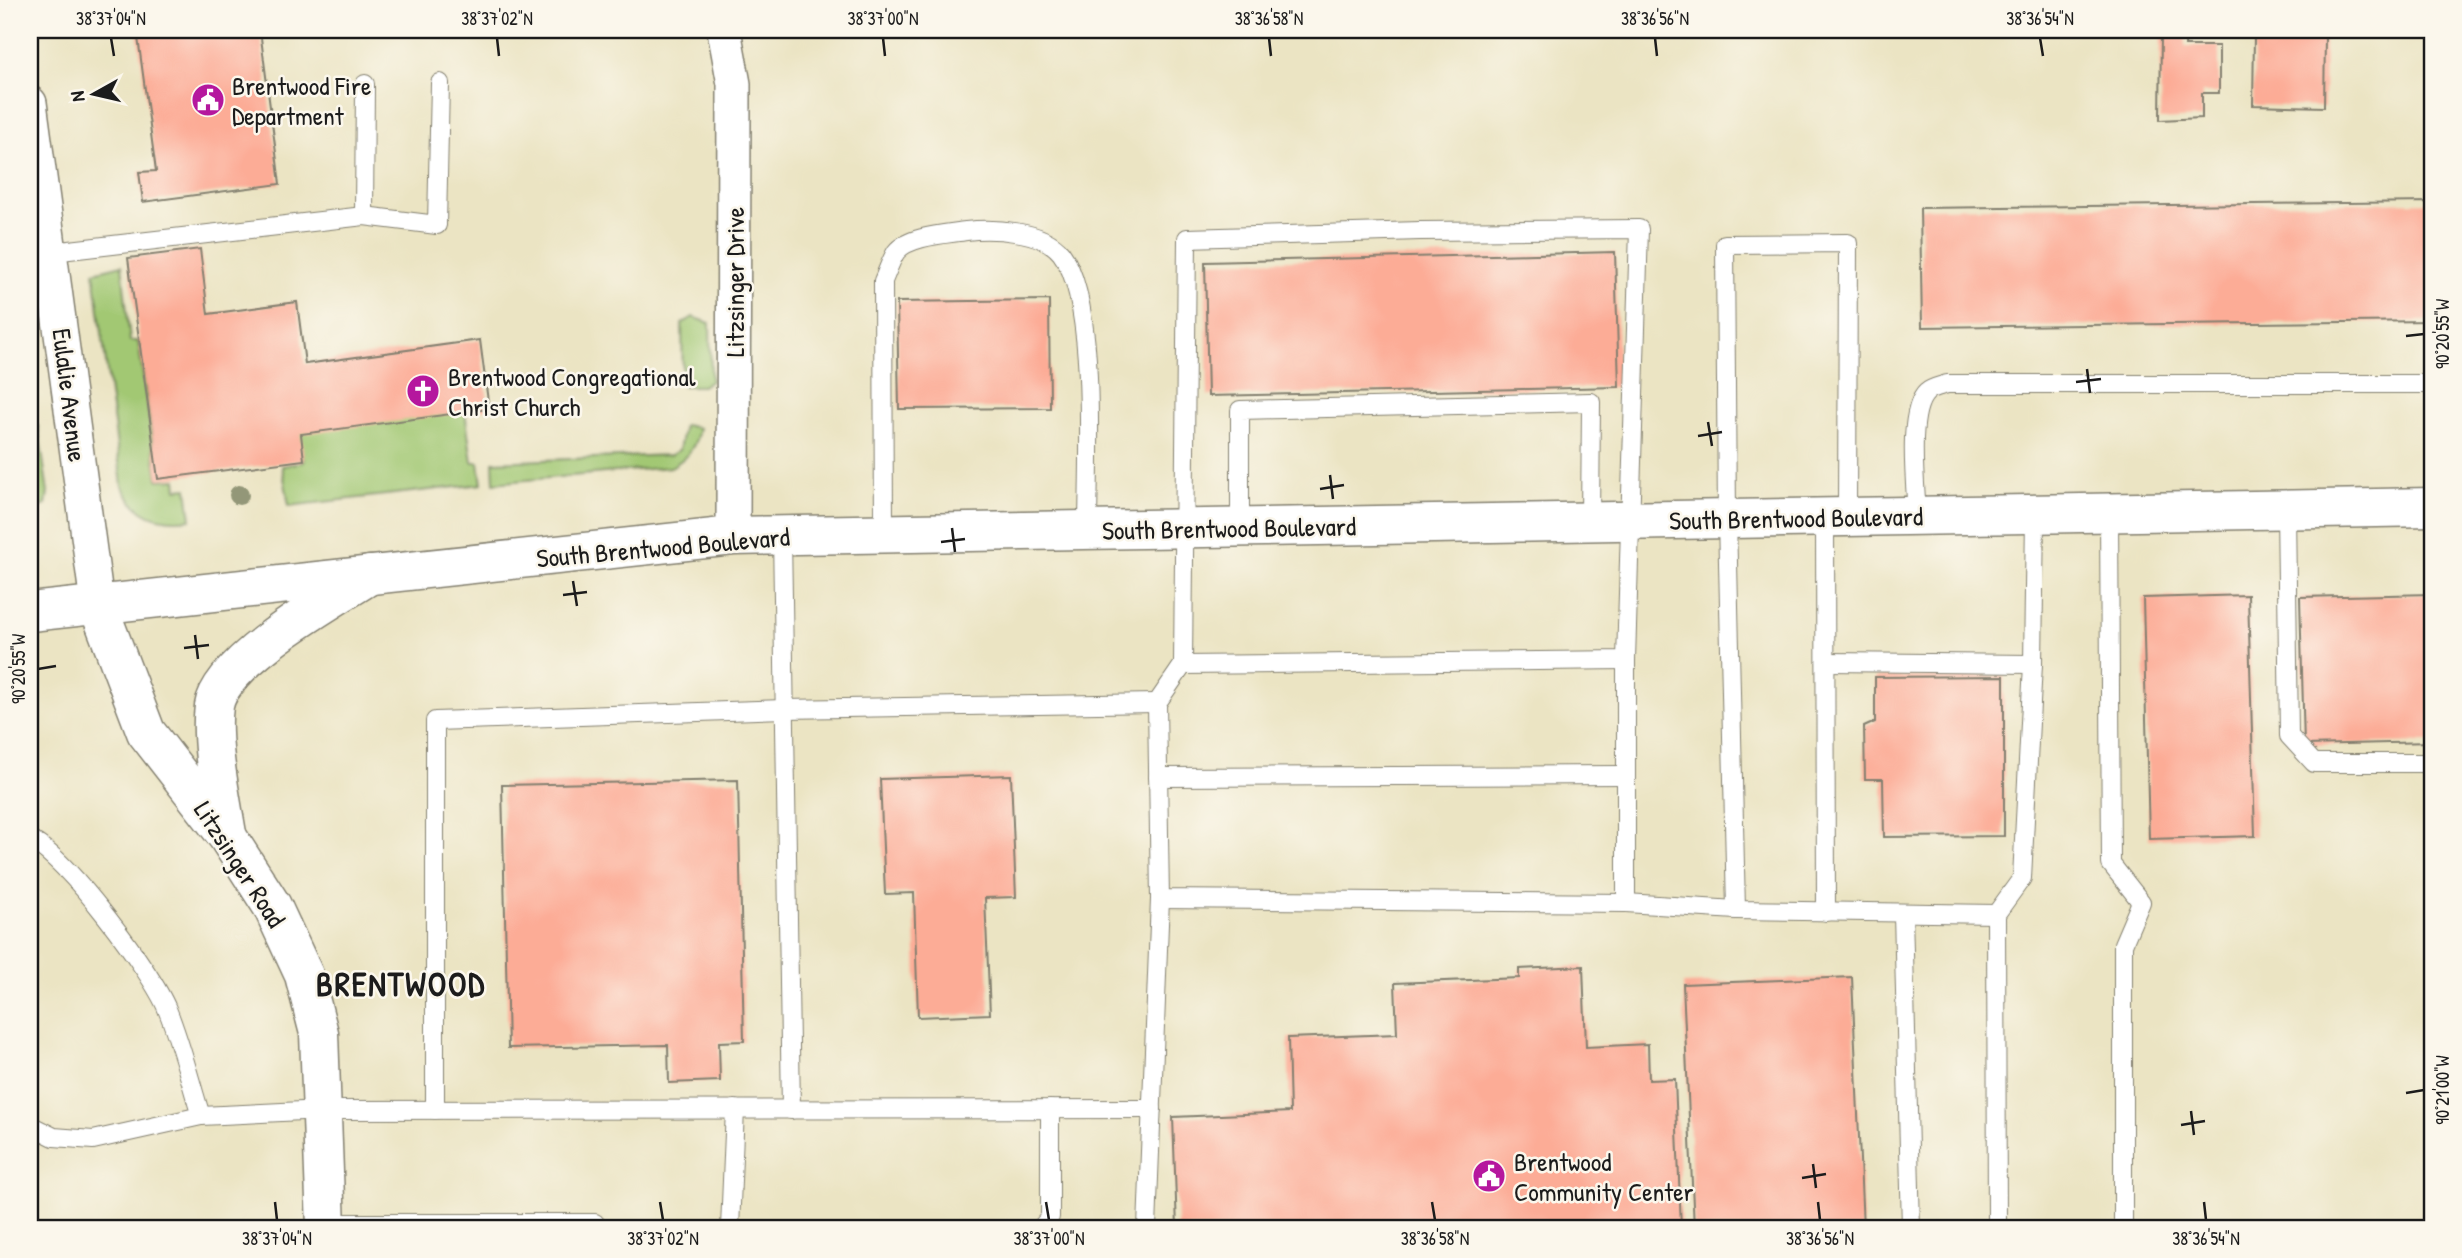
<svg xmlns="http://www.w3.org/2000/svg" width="2462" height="1258" viewBox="0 0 2462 1258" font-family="'Patrick Hand',sans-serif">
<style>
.green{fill:#a2c873;stroke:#5f7248;stroke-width:2}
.building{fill:#fcac96}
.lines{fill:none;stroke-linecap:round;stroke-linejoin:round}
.service-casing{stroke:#848070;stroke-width:20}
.minor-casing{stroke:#848070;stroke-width:36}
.tertiary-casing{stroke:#848070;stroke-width:41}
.primary-casing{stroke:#848070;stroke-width:41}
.service{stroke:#fff;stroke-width:18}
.minor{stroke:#fff;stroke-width:33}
.tertiary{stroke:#fff;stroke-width:38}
.primary{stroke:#fff;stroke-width:38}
.tree{fill:#939778}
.ticks{fill:none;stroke:#1c1c1c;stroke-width:2.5}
.labels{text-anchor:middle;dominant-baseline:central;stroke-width:5;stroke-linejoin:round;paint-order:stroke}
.poi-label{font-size:26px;fill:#1c1c1c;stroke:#fbf7ec;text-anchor:start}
.street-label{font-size:26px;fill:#1c1c1c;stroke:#fbf7ec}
.district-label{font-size:33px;font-weight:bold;letter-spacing:2px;fill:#1c1c1c;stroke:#fbf7ec}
.neatline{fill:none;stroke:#1c1c1c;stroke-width:2.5}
.ticks-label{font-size:18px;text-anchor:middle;fill:#1c1c1c}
</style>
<rect width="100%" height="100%" fill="#fbf7ec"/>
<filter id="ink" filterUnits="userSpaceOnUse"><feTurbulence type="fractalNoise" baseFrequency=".0143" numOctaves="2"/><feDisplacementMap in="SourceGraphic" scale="14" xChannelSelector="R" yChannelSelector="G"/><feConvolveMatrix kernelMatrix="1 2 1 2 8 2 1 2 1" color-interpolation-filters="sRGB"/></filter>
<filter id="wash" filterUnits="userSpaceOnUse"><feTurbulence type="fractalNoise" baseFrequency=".00686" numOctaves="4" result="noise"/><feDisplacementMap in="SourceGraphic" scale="28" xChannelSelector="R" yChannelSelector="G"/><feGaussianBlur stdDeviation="1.57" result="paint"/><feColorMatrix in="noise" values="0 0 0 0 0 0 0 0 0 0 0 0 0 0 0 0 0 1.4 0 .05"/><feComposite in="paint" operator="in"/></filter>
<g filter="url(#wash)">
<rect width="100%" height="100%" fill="#ebe4c3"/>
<g class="green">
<path d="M 122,265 L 130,341 L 138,341 L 158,480 L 176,479 L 177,489 L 187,488 L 191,519 C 159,523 136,516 122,485 L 94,272 Z"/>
<polygon points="693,317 710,323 711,381 702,386 683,386 682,324"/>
<polygon points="465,411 472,462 479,462 482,484 289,506 282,466 304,462 299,432"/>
<path d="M 684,425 L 699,428 C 696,447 687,458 671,467 L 494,483 L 493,462 L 671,455 L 679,450 Z"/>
<polygon points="38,426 48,492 46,505 30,511 30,427"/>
</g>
<g id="blocks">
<g class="building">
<polygon points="137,30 260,30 280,184 143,202 139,172 156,171"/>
<polygon points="2161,34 2186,34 2185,46 2219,46 2219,93 2202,93 2202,118 2160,120"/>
<polygon points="2254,35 2325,37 2324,107 2253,105"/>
<polygon points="2432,202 2432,321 1922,327 1920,208"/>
<polygon points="200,249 208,314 297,302 305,364 480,340 489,409 301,434 304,460 158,479 128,258"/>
<polygon points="1615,252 1619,387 1208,396 1205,262"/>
<polygon points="1049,300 1050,408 899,409 897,302"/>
<polygon points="2432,594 2432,742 2304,745 2300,597"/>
<polygon points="2248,595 2255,836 2149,839 2143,598"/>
<polygon points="2004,676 2004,836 1884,837 1883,779 1865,779 1864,727 1875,722 1875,677"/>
<polygon points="1011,775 1016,897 985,898 990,1014 918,1017 914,893 885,894 880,779"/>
<polygon points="738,780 744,1041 719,1042 720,1081 669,1083 668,1045 508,1048 502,785"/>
<polygon points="1583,966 1586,1047 1648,1044 1649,1080 1675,1079 1681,1228 1177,1228 1173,1117 1290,1112 1288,1038 1397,1034 1395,983 1519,978 1519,969"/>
<polygon points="1852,977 1863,1228 1694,1228 1683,984"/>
</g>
</g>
</g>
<g filter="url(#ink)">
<use href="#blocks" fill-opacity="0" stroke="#848070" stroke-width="2"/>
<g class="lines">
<defs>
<g id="service">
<polyline points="364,216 365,84"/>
<polyline points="52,252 364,216 437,225 440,83"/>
<polyline points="2286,510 2289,736 2314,763 2432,763"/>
<polyline points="2109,512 2111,864 2141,902 2123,944 2123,1228"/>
<path d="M 1917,516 C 1916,488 1906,411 1927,392 C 1931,388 1941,386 1947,384 L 2432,384"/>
<polyline points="1825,517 1826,912"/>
<polyline points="1240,528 1240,410 1591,402 1590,522"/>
<path d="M 884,534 L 883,281 C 887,272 891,260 896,252 C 908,236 947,234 966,231 C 992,228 1043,230 1061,253 C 1098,301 1088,466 1088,530"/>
<polyline points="782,535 791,1110"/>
<polyline points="1826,662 2033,664"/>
<polyline points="1183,665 1187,238 1420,231 1639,229 1626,660 1183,665 1157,703 1160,899 1626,903 1736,910 1996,914"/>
<polyline points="1158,777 1626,775"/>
<path d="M 30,840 C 65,855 152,972 167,1009 C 181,1043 190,1081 201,1116 L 323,1110 L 1152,1109"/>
<polyline points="1626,903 1626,660"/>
<polyline points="1736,910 1727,519 1725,244 1848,243 1847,517"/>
<polyline points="1903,913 1911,1228"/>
<polyline points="435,1110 435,721 784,709 1157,703"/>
<polyline points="30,1125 54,1137 93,1140 201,1116"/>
<polyline points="325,1223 595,1223 596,1228"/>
<polyline points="730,1228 735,1109"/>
<polyline points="1041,1228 1050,1217 1050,1109"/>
<polyline points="1147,1228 1160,899"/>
<polyline points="1997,1228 1996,914 2022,878 2033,664 2035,514"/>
</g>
<g id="minor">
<polyline points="724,30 734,84 733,536"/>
<polyline points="30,103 97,603"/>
</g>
<g id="tertiary">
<polyline points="97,603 146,732 227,836 272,906 304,975 319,1033 326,1228"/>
<path d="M 227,834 C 221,797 209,742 214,706 C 221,661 332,599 370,575"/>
</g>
<polyline id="primary" points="30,612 733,536 2432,507"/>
</defs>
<use href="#service" class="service-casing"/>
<use href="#minor" class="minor-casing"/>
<use href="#tertiary" class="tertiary-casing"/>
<use href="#primary" class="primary-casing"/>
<use href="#service" class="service"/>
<use href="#minor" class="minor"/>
<use href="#tertiary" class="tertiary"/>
<use href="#primary" class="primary"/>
</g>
<circle class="tree" cx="239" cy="495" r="10"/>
</g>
<path class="ticks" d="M 111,38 L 114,56M 497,38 L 499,56M 883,38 L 885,56M 1269,38 L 1271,56M 1655,38 L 1657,56M 2040,38 L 2043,56M 2406,336 L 2424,334M 2087,369 L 2090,393M 2076,382 L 2101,379M 1708,422 L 1712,446M 1698,436 L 1722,432M 1330,475 L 1333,499M 1320,489 L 1344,485M 952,528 L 955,552M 941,542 L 965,539M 573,581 L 577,606M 563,595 L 587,592M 195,635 L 198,659M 184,648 L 209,645M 38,669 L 56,666M 2406,1093 L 2424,1090M 2191,1111 L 2194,1135M 2181,1125 L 2205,1121M 1813,1164 L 1816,1188M 1802,1178 L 1826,1174M 275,1202 L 277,1220M 660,1202 L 663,1220M 1046,1202 L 1049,1220M 1432,1202 L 1435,1220M 1818,1202 L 1820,1220M 2204,1202 L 2206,1220"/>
<defs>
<symbol id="civic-disc" viewBox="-11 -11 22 22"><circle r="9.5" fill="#b5179e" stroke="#fbf7ec"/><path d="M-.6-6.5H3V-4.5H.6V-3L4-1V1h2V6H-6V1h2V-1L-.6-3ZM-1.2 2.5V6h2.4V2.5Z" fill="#fff"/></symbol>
<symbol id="church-disc" viewBox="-11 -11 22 22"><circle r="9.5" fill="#b5179e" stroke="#fbf7ec"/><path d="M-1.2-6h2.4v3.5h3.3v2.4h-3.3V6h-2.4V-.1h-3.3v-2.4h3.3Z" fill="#fff"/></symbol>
</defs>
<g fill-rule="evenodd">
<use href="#civic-disc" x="189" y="81" width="38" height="38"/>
<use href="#church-disc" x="404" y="372" width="38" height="38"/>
<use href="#civic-disc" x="1470" y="1157" width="38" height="38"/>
</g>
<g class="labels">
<g class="poi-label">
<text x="232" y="85">Brentwood Fire<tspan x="232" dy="30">Department</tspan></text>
<text x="448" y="376">Brentwood Congregational<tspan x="448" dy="30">Christ Church</tspan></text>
<text x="1514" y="1161">Brentwood<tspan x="1514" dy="30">Community Center</tspan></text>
</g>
<g class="street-label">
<text transform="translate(734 282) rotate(-90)">Litzsinger Drive</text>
<text transform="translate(70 395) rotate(83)">Eulalie Avenue</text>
<text transform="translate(1796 518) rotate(-1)">South Brentwood Boulevard</text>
<text transform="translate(1229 528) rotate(-1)">South Brentwood Boulevard</text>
<text transform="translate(663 547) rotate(-5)">South Brentwood Boulevard</text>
<text transform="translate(240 864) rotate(57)">Litzsinger Road</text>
</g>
<g class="district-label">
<text x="401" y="984">BRENTWOOD</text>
</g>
</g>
<rect width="2462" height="1258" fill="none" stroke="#fbf7ec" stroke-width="77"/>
<g transform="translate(94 94) rotate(262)" stroke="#fbf7ec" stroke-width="5" paint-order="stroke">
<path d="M0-5L12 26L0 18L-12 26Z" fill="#1c1c1c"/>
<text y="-10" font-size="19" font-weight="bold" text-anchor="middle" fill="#1c1c1c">N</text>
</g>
<rect x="38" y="38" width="2386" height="1182" class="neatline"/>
<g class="ticks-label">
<text x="111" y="25">38°37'04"N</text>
<text x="497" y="25">38°37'02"N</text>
<text x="883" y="25">38°37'00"N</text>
<text x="1269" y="25">38°36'58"N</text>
<text x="1655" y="25">38°36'56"N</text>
<text x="2040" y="25">38°36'54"N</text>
<text transform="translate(2443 334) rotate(-90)" y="6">90°20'55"W</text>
<text transform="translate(19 669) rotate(-90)" y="6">90°20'55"W</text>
<text transform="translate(2443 1090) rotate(-90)" y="6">90°21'00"W</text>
<text x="277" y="1245">38°37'04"N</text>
<text x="663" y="1245">38°37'02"N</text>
<text x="1049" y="1245">38°37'00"N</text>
<text x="1435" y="1245">38°36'58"N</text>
<text x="1820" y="1245">38°36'56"N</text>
<text x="2206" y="1245">38°36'54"N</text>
</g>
</svg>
